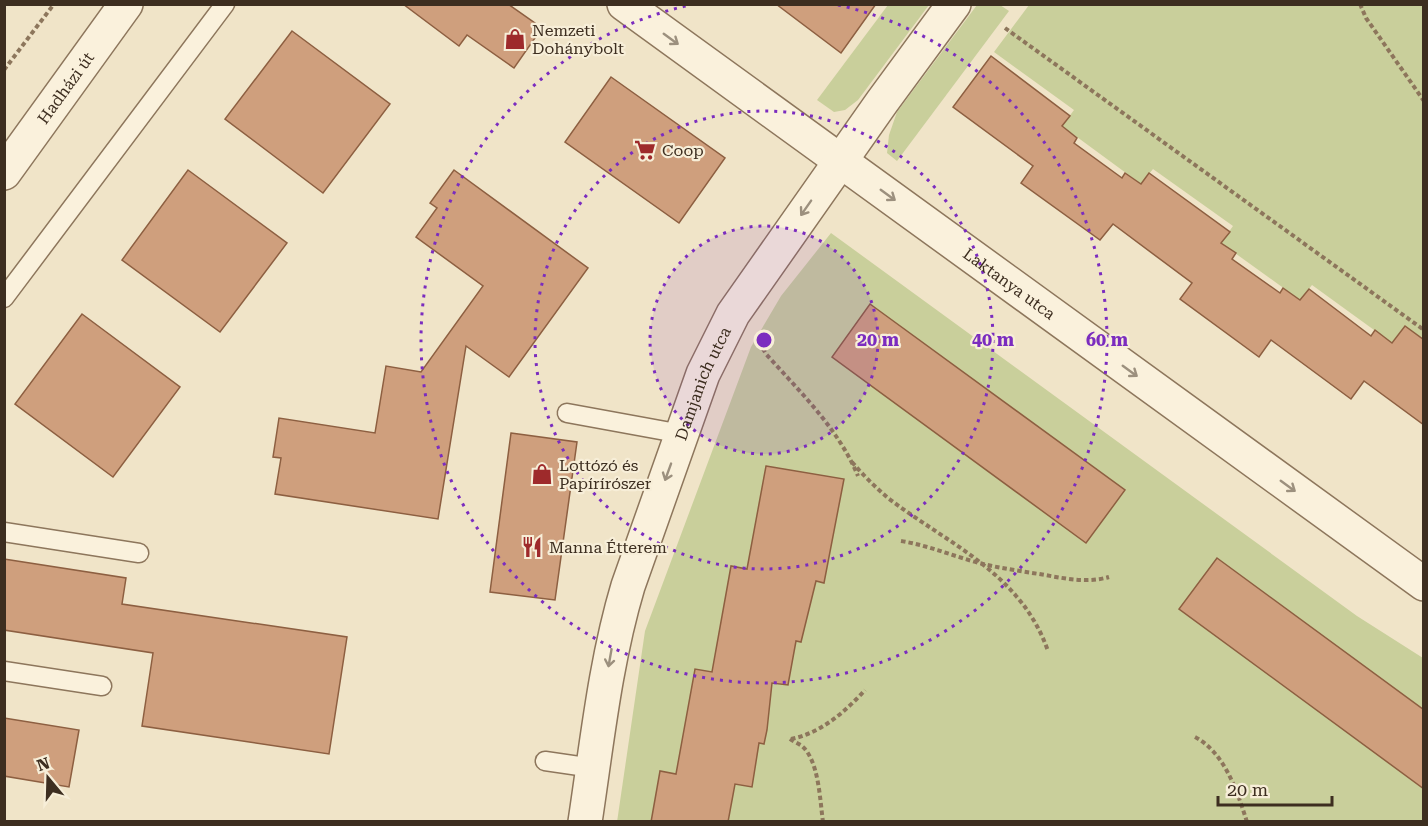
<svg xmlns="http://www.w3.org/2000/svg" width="1428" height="826" viewBox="0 0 1428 826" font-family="'Roboto Serif',serif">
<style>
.green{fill:#c9cf9b}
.building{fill:#cf9f7d;stroke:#8d5f41;stroke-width:1.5}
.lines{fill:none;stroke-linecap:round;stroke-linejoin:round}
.service-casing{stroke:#8d765c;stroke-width:21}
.minor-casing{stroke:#8d765c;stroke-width:36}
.tertiary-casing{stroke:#8d765c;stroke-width:36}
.path{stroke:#8d765c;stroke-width:4;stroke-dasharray:4.5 3;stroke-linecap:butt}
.service{stroke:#faf1dc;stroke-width:18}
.minor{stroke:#faf1dc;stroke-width:33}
.tertiary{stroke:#faf1dc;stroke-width:33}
.oneway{stroke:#9c907e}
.ring{fill:none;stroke:#7b2cbf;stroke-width:3;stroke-dasharray:3 6}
.labels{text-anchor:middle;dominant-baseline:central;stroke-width:4.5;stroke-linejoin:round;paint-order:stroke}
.poi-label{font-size:16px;fill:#3d2e20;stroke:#f7eed8;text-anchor:start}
.street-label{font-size:16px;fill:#3d2e20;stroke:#f7eed8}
.centre{fill:#7b2cbf;stroke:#f7eed8;stroke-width:3}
.ring-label{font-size:18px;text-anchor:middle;font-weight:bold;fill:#7b2cbf;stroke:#f7eed8;stroke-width:4.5;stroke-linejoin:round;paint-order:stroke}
</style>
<rect width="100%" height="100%" fill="#f0e4c8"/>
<g class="green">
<polygon points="888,5 929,5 858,100 845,110 834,112 817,100"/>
<polygon points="977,5 1000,5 1009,11 897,161 887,153 889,135 897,112"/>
<polygon points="1029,5 1423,5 1423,340 1405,326 1392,343 1312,285 1300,300 1221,243 1233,226 1153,169 1141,184 1062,126 1074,110 994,52"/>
<polygon points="831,233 1357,616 1423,658 1423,821 617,822 645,631 751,347 781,296"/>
</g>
<g class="building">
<polygon points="403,4 508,4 542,28 514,68 467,35 459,46"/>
<polygon points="776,4 876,4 841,53"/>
<polygon points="292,31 390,104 323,193 225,119"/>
<polygon points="991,56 1070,116 1062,126 1077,138 1074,143 1122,178 1125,173 1141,184 1149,173 1230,232 1221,243 1236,253 1232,259 1280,293 1283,288 1300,300 1309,289 1371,336 1375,330 1392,343 1405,326 1424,340 1424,425 1364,381 1351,399 1271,340 1259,357 1180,299 1192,283 1113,224 1100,240 1021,183 1033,166 953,107"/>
<polygon points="611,77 725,158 679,223 565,142"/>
<polygon points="188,170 287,243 220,332 122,260"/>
<polygon points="454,170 588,268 509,377 466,346 438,519 275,494 281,458 273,457 279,418 375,433 386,366 421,372 483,286 416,237 437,208 430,203"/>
<polygon points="870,304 1125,490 1086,543 832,357"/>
<polygon points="82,314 180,387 113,477 15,404"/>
<polygon points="511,433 577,442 555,600 490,592"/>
<polygon points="766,466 844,479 824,583 816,581 801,642 796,641 788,685 772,683 767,730 764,744 759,743 752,787 735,784 728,822 651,822 660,771 676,774 695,669 712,672 731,566 747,569"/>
<polygon points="1217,558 1424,710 1424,789 1179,609"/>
<polygon points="4,559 126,578 122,604 347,637 329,754 142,726 153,653 4,630"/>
<polygon points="4,718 79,730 69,787 4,776"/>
</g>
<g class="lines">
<defs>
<g id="service">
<polyline points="4,298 225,4"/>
<polyline points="567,413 682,434"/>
<polyline points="4,532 139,553"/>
<polyline points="4,671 102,686"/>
<polyline points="545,761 593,768"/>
</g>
<g id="minor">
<path id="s1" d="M 624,4 L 1424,584"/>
<path id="s2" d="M 585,822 C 597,743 605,663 628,586 L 703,374 L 733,314 L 882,102 L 954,4"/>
</g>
<g id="tertiary">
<path id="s3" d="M 4,173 L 126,4"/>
</g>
</defs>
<use href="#service" class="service-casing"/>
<use href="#minor" class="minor-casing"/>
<use href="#tertiary" class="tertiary-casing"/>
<g class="path">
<polyline points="1360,4 1366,18 1424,101"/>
<polyline points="1005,28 1424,330"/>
<polyline points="4,70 54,4"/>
<path d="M 759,342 L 766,354 C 800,392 838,428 858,476"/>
<path d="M 852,462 C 863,475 875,487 888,498 C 948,544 1021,573 1048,651"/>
<path d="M 901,541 C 926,545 948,554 972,561 C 996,568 1021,571 1045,575 C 1067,579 1088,583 1109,577"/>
<path d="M 1195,737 C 1225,753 1237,791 1247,822"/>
<path d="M 790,739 C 794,742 800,744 803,747 C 819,762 820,801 823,822"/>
<path d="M 791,739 C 821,733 845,712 865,690"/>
</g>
<use href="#service" class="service"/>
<use href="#minor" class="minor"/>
<use href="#tertiary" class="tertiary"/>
</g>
<defs><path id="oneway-shaft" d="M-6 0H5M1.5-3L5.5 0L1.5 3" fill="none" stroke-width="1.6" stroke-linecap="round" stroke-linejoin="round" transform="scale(1.5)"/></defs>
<g class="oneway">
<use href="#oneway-shaft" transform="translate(671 39) rotate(36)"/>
<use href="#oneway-shaft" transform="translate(888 195) rotate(36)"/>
<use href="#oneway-shaft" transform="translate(806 208) rotate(125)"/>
<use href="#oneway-shaft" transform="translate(1130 371) rotate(36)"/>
<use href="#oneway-shaft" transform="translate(668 472) rotate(110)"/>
<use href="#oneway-shaft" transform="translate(1288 486) rotate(36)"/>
<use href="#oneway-shaft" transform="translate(610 658) rotate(100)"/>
</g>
<circle cx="764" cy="340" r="114" fill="#7b2cbf" fill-opacity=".12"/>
<g class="ring">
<circle cx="764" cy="340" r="114"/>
<circle cx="764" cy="340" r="229"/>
<path d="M838 5A343 343 0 1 1 690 5"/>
</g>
<defs>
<symbol id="shop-bare" viewBox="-9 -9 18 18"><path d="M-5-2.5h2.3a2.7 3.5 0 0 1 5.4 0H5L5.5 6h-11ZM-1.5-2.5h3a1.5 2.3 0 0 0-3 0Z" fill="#9e2a2b" stroke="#f7eed8" stroke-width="2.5" paint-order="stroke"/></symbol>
<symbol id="supermarket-bare" viewBox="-9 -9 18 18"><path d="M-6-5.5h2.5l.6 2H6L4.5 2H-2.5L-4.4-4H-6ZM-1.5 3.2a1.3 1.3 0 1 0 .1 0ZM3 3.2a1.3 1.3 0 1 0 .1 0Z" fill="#9e2a2b" stroke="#f7eed8" stroke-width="2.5" paint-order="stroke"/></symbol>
<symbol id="restaurant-bare" viewBox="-9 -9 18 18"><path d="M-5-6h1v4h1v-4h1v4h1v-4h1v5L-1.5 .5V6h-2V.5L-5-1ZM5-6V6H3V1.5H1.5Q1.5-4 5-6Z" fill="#9e2a2b" stroke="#f7eed8" stroke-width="2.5" paint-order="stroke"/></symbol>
</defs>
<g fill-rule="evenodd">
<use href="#shop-bare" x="500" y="24" width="30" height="30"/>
<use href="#supermarket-bare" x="630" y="135" width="30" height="30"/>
<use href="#shop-bare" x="527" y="459" width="30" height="30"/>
<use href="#restaurant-bare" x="517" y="532" width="30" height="30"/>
</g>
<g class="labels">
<g class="poi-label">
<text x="532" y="30">Nemzeti<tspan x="532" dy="18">Dohánybolt</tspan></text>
<text x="662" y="150">Coop</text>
<text x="559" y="465">Lottózó és<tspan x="559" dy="18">Papírírószer</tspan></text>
<text x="549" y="547">Manna Étterem</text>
</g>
<g class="street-label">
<text stroke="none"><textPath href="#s3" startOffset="105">Hadházi út</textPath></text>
<text stroke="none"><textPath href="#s1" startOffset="476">Laktanya utca</textPath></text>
<text stroke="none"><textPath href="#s2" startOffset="456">Damjanich utca</textPath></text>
</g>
</g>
<circle cx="764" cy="340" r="9" class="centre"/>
<g class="ring-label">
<text x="878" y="346">20 m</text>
<text x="993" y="346">40 m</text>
<text x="1107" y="346">60 m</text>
</g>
<rect width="1428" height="826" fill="none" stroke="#3d2e20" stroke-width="12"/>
<g transform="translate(48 778) rotate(341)" stroke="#f7eed8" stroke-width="4.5" paint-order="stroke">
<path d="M0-4.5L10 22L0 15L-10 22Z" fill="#3d2e20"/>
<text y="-9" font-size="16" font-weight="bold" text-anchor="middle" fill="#3d2e20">N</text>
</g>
<path d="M1218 796v9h114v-9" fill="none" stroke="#3d2e20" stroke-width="3"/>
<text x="1227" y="796" font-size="18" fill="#3d2e20" stroke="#f7eed8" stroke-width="4.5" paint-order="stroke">20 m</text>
</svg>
